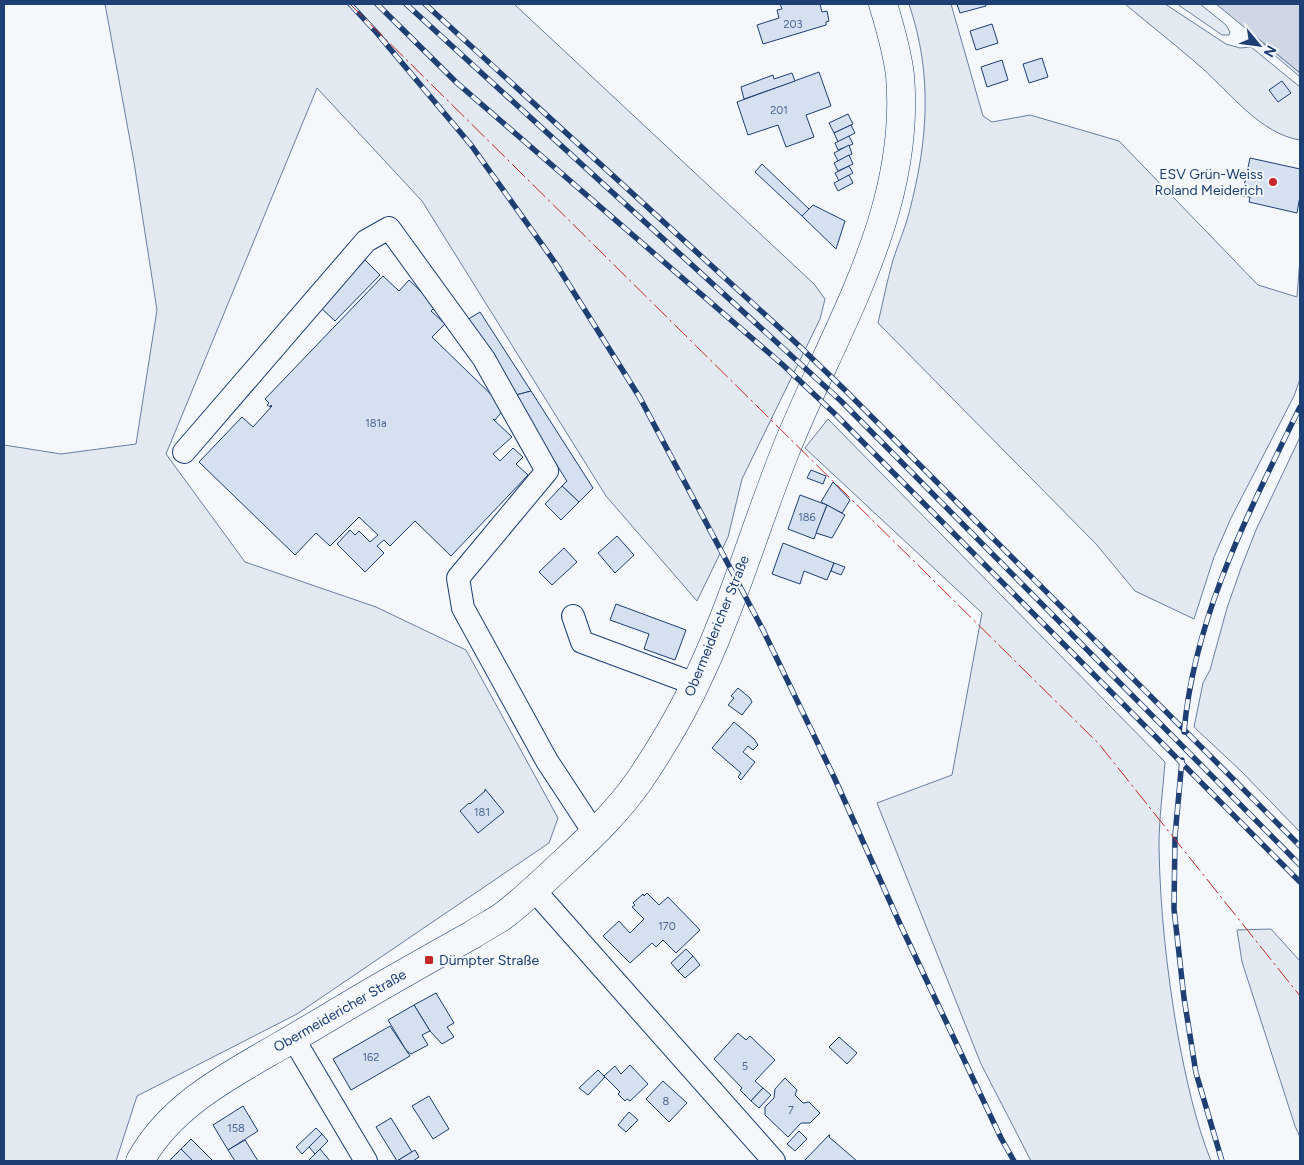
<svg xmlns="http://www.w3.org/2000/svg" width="1304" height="1165" viewBox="0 0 1304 1165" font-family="Figtree,sans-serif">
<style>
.green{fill:#e3e9f0;stroke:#687fa3}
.water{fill:#cfd7e4;stroke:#687fa3}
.building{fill:#d5e0f0;stroke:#1d3f73}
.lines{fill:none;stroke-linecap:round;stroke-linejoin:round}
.minor-casing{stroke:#1d3f73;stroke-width:24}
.major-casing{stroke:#1d3f73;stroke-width:29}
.minor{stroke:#f4f7fb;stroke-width:22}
.major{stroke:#f4f7fb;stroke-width:28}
.rail-casing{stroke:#1d3f73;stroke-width:5.5}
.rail{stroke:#f4f7fb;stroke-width:4;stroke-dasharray:11;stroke-linecap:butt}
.power{stroke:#c62828;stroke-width:1;stroke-dasharray:18 4 2.5 4;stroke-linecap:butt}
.poi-dot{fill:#c62828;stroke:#f4f7fb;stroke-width:2}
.labels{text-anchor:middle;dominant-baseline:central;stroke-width:4;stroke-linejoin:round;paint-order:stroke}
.number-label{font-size:11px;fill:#4b6792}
.poi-label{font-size:14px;fill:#1d3f73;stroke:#f4f7fb;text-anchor:end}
.street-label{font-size:14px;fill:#1d3f73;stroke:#f4f7fb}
</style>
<rect width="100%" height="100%" fill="#f4f7fb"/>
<g class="green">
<polygon points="105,4 514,4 814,284 825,299 820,319 742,479 728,537 697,601 606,496 422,201 317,88 166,454 245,562 376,607 466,650 558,818 549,843 297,1014 137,1096 116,1161 4,1161 4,445 61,454 136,444 157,310 134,162"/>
<path d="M 909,4 L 951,4 L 983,116 L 992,122 L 1030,115 L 1119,141 L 1258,285 L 1297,297 L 1300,258 L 1300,379 L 1294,396 L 1231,518 L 1214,557 L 1194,619 L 1135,591 L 1096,544 L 878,323 C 883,302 887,281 893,260 C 898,244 905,229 909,213 C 928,141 933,75 909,4 Z"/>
<path d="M 1125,4 L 1165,4 L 1226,44 L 1240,48 L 1251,47 L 1300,87 L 1300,140 C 1261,134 1230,93 1202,68 C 1177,46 1150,25 1125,4 Z"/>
<polygon points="1177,4 1200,4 1226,25 1230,32 1229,35 1222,35"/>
<polygon points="1257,38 1300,73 1300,77 1257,40"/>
<path d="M 828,419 L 1165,762 C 1163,790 1159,818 1159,846 C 1160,910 1167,973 1178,1036 C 1186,1078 1195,1121 1211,1161 L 1031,1161 L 981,1064 L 877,803 L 952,775 L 982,613 L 805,448 Z"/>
<polygon points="1300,437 1300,832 1241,771 1194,727 1203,683 1210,670 1227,608 1241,568 1256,530"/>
<polygon points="1271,929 1300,961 1300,1137 1295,1126 1242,962 1237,930"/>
</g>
<polygon class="water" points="1216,4 1300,4 1300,73"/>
<g class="building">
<polygon points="780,4 820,4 822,12 827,11 829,21 826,22 826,25 763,44 757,25 779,18 777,10 782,9"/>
<polygon points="957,4 985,4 986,6 960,13"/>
<polygon points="992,24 998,43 976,50 970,31"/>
<polygon points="1042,58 1048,77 1029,83 1023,64"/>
<polygon points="1002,60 1008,80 987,87 981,67"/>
<polygon points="819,72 831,106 806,115 814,137 786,147 778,125 748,135 737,102"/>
<polygon points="792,73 795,81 744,99 741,87 773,75 774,79"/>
<polygon points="1282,81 1291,93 1278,102 1269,90"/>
<polygon points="848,114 853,124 834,133 829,123"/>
<polygon points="851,125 855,133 838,142 834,133"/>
<polygon points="849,136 853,144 838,150 835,143"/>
<polygon points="849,145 852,154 838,161 834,153"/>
<polygon points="849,155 853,164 838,171 834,163"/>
<polygon points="1250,158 1300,169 1300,196 1297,213 1249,202 1250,197 1242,196"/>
<polygon points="762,164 809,209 802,216 755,172"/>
<polygon points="849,166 853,173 839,181 835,173"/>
<polygon points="849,175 853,183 838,191 834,183"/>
<polygon points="813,205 845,221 836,249 802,216"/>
<polygon points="365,260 380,275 335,321 320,307"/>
<polygon points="383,276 399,291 409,280 436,306 431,311 445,324 432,337 505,408 495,420 493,419 512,437 493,454 500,461 513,448 523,457 516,464 528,475 451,556 415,521 390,546 384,540 377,546 384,553 365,572 337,544 350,530 355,535 359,531 370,542 378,535 359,517 330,546 316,533 295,555 199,462 242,417 253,427 272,406 271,405 270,407 267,405 269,403 265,399"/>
<polygon points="480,312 531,391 516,395 467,320"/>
<polygon points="531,391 593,488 579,502 562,486 567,481 526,417 529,416 516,395"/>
<polygon points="811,470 826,476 823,484 807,478"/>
<polygon points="833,482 850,500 842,513 821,502"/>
<polygon points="562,486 579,502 561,520 545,504"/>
<polygon points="800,495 827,505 814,539 788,529"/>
<polygon points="827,505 845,515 832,538 816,533"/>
<polygon points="617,536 634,555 615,573 598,553"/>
<polygon points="783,543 834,563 827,580 804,571 800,584 772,574"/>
<polygon points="564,548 577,562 552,585 539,572"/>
<polygon points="834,563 845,567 841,575 831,571"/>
<polygon points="616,604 686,630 675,660 644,649 649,634 610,620"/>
<polygon points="738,688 750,698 752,702 742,715 728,705 734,698 731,696"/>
<polygon points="734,722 754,739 758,745 753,750 748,746 743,752 755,762 741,780 738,777 741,773 712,748"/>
<polygon points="485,789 504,812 478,833 460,811 469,803 470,804 485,791"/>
<polygon points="647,893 659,905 668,897 700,930 676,953 663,940 656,947 652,943 630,963 603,936 619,921 630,933 644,919 632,907 635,905 633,903 643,894 644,896"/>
<polygon points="686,949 693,956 678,971 671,963"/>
<polygon points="693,956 700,965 685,978 678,971"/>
<polygon points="436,993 454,1023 447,1027 454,1037 442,1044 430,1031 414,1005"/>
<polygon points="414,1005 430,1031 422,1035 428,1045 411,1054 406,1050 388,1020"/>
<polygon points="390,1026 410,1056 351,1090 333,1059"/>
<polygon points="738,1033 746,1040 750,1036 775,1060 755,1081 763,1088 751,1101 740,1090 742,1088 714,1059"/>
<polygon points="839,1037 857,1053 847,1064 829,1047"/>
<polygon points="630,1065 648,1084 630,1101 627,1099 625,1101 618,1094 620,1092 604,1076 615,1066 621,1074"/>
<polygon points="598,1070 605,1077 588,1095 579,1088"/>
<polygon points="785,1078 797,1090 795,1095 803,1103 809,1102 820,1113 810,1123 801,1123 788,1137 765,1115 765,1107 774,1098 775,1089"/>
<polygon points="663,1081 687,1103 669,1122 646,1099"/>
<polygon points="763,1088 771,1095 759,1108 751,1101"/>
<polygon points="429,1096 449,1129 433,1139 412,1106"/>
<polygon points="243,1106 258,1131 228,1150 213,1125"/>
<polygon points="629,1112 638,1120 626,1132 618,1125"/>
<polygon points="391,1118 412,1152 397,1161 376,1127"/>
<polygon points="316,1128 322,1134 302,1154 296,1147"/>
<polygon points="799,1131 807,1139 795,1151 787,1144"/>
<polygon points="322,1134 328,1141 315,1154 309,1147"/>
<polygon points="829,1135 830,1135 829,1137 857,1161 804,1161"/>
<polygon points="191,1139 213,1161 193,1161 181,1149"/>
<polygon points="245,1140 258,1161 235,1161 228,1150"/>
<polygon points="181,1149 193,1161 169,1161"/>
<polygon points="320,1149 330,1161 308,1161"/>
<polygon points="415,1150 419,1157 413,1161 397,1161"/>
</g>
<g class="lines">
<defs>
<g id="minor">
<polyline points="184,452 366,241 389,228 484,359 547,471 458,578 463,608 547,761 595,834"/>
<polyline points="573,616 582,642 695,684"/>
<polyline points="534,890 774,1161"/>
<polyline points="293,1038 366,1161"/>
</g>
<path id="major" d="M 140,1161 C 170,1106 228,1076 280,1046 C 323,1021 365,995 408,971 C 429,959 450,947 472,935 C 482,928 493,923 503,916 C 525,899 544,881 564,862 C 591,837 618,811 639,781 C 662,747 684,710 701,672 C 734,601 756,525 785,452 C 834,329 912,213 900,75 C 897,51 890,27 883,4"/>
</defs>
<use href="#minor" class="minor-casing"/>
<use href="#major" class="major-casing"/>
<use href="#minor" class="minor"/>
<use href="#major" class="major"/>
<defs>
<g id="rail">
<polyline points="350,4 376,32 471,145 556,264 640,398 762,628 834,777 900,924 1001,1138 1014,1161"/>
<polyline points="377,4 457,83 783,365 835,414 1300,882"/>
<polyline points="406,4 841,401 1300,865"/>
<polyline points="425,4 794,341 846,391 1300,846"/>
<path d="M 1184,732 C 1194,616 1250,510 1300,407"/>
<polyline points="1182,760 1175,836 1174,909 1184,998 1196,1073 1222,1161"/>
</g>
</defs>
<use href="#rail" class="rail-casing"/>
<use href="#rail" class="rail"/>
<polyline class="power" points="350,4 1099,744 1300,996"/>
</g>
<g class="poi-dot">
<circle cx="1273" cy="182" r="5"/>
<rect x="424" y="955" width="10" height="10" rx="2.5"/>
</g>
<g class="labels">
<g class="number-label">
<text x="793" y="24">203</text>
<text x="779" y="110">201</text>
<text x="376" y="423">181a</text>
<text x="807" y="517">186</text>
<text x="482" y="812">181</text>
<text x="667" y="926">170</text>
<text x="371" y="1057">162</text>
<text x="745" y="1066">5</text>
<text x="666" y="1101">8</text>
<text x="791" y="1110">7</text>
<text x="236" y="1128">158</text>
</g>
<g class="poi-label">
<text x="1263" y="174">ESV Grün-Weiss<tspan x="1263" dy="16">Roland Meiderich</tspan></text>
<text x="439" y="960" text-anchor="start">Dümpter Straße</text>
</g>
<g class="street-label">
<text transform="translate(717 626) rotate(-68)">Obermeidericher Straße</text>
<text transform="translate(340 1011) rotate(-30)">Obermeidericher Straße</text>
</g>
</g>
<rect width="1304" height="1165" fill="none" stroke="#1d3f73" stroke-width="10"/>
<g transform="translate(1259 45) rotate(119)" stroke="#f4f7fb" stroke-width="4" paint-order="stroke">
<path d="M0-4L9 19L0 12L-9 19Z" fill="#1d3f73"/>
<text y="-8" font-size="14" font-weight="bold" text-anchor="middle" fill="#1d3f73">N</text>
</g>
</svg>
